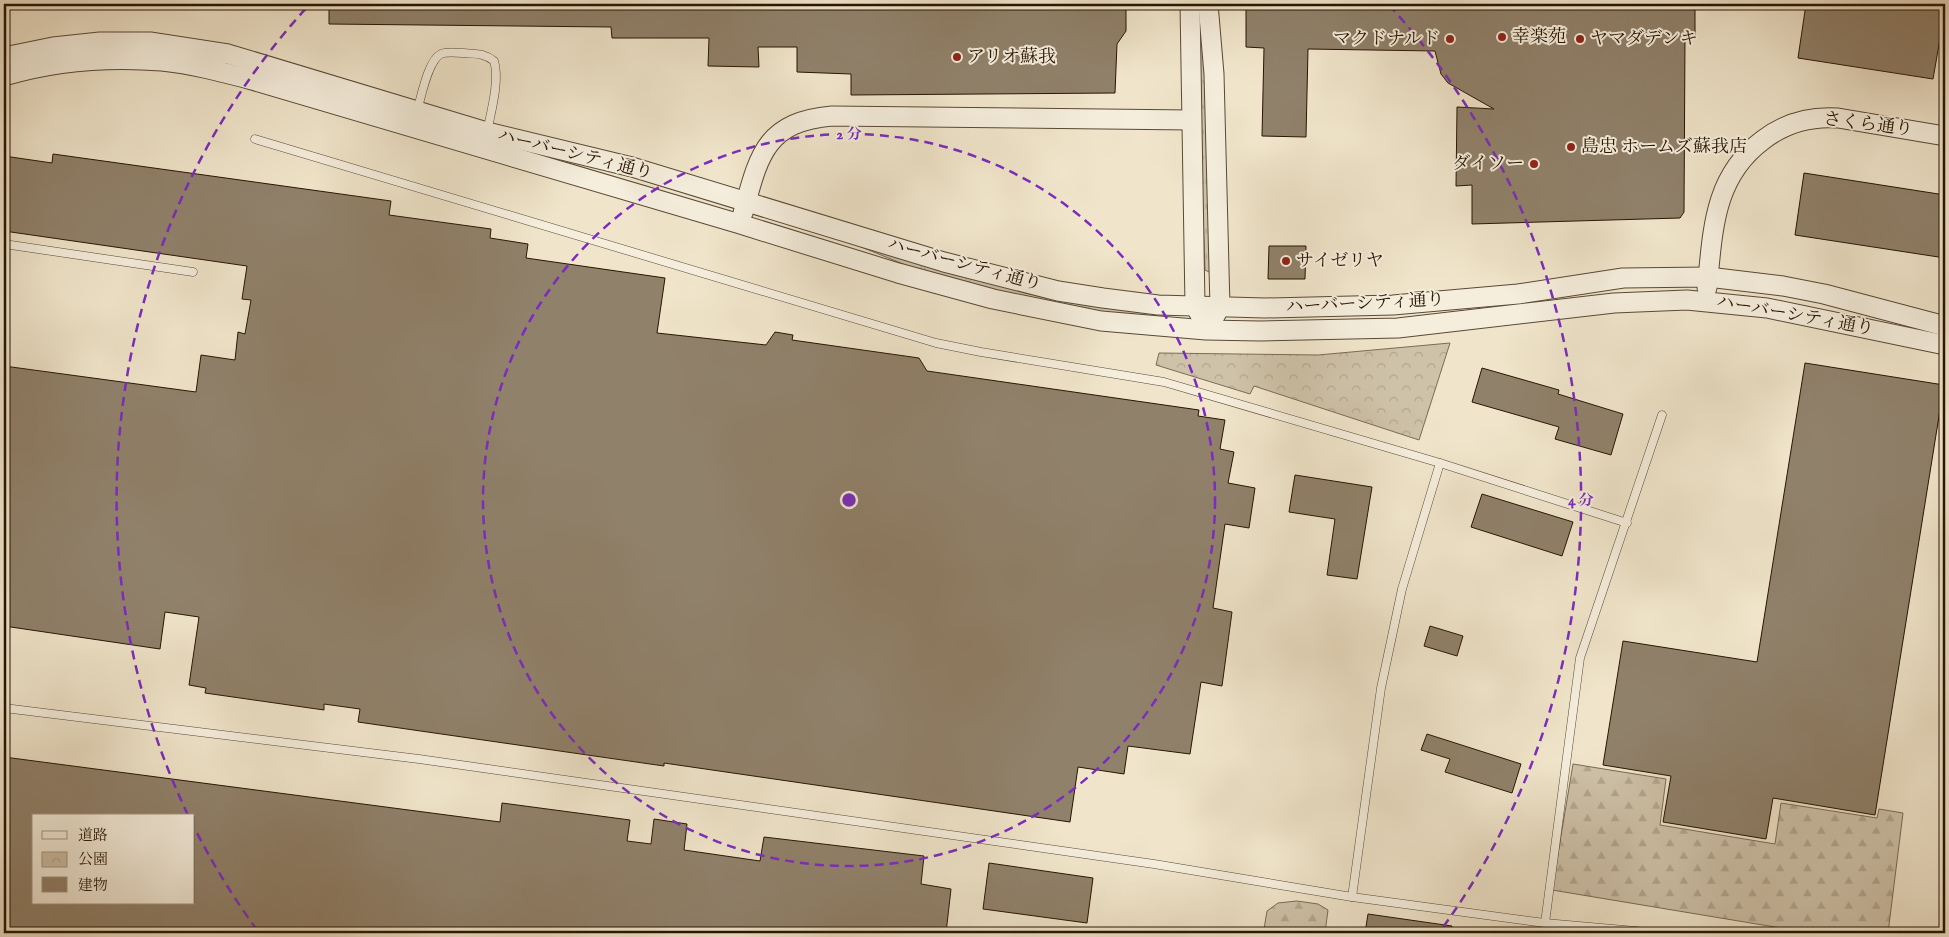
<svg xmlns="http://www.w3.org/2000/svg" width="1949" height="937" viewBox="0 0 1949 937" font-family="'IM FELL English','Noto Serif JP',serif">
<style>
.grass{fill:url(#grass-tufts);stroke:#7a6c56}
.forest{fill:url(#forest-firs);stroke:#7a6c56}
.park{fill:url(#park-crowns);stroke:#7a6c56}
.building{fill:#90816b;stroke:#271503;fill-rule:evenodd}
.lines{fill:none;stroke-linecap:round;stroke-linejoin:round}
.service-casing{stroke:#594935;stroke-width:9}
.tertiary-casing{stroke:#594935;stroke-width:21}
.service{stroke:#f5eedd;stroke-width:8}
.tertiary{stroke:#f5eedd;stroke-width:19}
.ring{fill:none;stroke:#7b2cbf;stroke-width:2.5;stroke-dasharray:9 6}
.poi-dot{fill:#8f2418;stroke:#f5eedd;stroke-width:2}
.labels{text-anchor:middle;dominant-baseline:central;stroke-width:4;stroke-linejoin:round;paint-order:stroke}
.poi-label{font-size:18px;fill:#271503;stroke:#f5eedd;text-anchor:start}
.street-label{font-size:18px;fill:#271503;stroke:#f5eedd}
.centre{fill:#7b2cbf;stroke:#f5eedd;stroke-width:2.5}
.ring-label{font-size:15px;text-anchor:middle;font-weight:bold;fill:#7b2cbf;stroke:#f5eedd;stroke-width:4;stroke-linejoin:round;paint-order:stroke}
</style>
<defs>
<pattern id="grass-tufts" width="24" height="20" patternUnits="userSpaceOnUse" patternTransform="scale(1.25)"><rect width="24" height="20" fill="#cec2a9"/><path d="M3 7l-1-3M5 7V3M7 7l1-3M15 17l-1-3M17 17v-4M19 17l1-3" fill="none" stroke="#b1a690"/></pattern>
<pattern id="forest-firs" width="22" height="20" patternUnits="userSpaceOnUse" patternTransform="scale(1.25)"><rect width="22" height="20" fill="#cec2a9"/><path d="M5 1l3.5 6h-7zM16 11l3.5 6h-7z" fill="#b1a690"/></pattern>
<pattern id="park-crowns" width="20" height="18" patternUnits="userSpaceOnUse" patternTransform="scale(1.25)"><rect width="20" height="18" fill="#cec2a9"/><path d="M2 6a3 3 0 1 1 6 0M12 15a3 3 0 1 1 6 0" fill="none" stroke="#b1a690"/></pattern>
</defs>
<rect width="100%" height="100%" fill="#f0e5cb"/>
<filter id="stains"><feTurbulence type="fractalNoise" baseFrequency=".004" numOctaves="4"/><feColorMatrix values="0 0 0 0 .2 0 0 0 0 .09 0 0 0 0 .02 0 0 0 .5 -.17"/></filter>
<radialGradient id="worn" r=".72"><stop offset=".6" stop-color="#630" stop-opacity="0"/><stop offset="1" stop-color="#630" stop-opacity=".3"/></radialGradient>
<g class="grass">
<polygon points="1198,4 1201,4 1208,98 1211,273 1205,270 1199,99"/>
<polygon points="844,240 1163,314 1164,316 1163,318 1112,315 1034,300 913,268"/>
</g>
<g class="forest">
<polygon points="1573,764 1666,779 1660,825 1775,844 1781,803 1877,818 1879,809 1903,813 1888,933 1811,933 1552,890"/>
<polygon points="1297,901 1318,904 1328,910 1325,933 1266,933 1264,929 1267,911 1278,903"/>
</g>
<polygon class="park" points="1450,343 1419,440 1254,386 1250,394 1156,365 1159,353 1318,355"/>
<g class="building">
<polygon points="329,4 1126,4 1126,31 1117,44 1115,93 851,95 851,74 797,72 797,47 758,47 759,67 708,66 709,38 612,38 611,27 329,24"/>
<polygon points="1246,4 1695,4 1695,36 1685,36 1684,212 1680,218 1472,224 1472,185 1456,186 1457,107 1494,109 1448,83 1441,74 1435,51 1308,49 1306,137 1262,136 1264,48 1246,47"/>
<polygon points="1806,4 1906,4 1945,10 1933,79 1798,58"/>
<polygon points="53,154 391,201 389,215 491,229 490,238 528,244 526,258 665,278 657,333 766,345 775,332 793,335 792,340 919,358 927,371 1199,410 1198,416 1225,420 1220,449 1234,452 1228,483 1255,488 1249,528 1225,524 1213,608 1232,612 1222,686 1201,682 1190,754 1128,746 1124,774 1078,767 1070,822 664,763 664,766 358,722 360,709 324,704 324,710 205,693 206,688 189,685 199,617 165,612 160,649 4,626 4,366 196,392 201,355 235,360 238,332 245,334 251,300 242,299 247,266 4,231 4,156 52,163"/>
<polygon points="1804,173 1945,195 1945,258 1795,235"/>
<polygon points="1269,246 1306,246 1305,279 1268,279"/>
<polygon points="1805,363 1944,385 1875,815 1773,798 1766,839 1663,822 1671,776 1603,765 1623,641 1757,662"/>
<polygon points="1482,368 1559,390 1558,394 1623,414 1611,455 1555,439 1559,427 1472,402"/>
<polygon points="1295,475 1372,487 1357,579 1327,575 1335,519 1289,512"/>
<polygon points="1482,494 1573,522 1562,556 1471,527"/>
<polygon points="1430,626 1463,636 1457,656 1424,646"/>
<polygon points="1427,734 1521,764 1512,793 1445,772 1450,759 1421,750"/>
<path d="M 4,757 L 500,822 L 502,803 L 630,820 L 627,841 L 651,844 L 654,819 L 687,824 L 684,850 L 760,861 L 764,837 L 924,856 L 921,884 L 951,889 L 946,933 L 4,933 ZM 34,816 L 194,816 L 194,903 L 34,903 Z"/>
<polygon points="989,863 1093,878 1087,923 983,909"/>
<polygon points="1368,914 1452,926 1451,933 1365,933"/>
</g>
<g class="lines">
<defs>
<g id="service">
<path d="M 417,111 C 421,98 428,60 441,54 C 447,51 457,53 464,53 C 476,54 484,53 494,61 C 500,80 491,112 487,132"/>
<polyline points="255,139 936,343 981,352 1164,382 1440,463 1627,523"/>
<polyline points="4,244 193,272"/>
<polyline points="4,708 419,759 1154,864 1352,897 1545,923 1658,933"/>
<polyline points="1352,897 1381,688 1402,589 1440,463"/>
<polyline points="1545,923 1580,658 1662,415"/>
</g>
<g id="tertiary">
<polyline points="1190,4 1195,306 1200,315"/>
<polyline points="1208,4 1214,74 1220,307 1215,316"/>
<polyline points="4,57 53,47 100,42 150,42 228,54 487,132 632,167 944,262 1058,291 1103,298 1158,305 1265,308 1393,305 1518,294 1623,278 1708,277 1783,286 1824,294 1945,326"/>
<path d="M 4,76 C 54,61 110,57 162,61 C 192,64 222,72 252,80 L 740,224 L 898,273 L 993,299 L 1101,321 L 1206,330 L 1260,331 L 1398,328 L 1614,303 L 1687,300 L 1767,308 L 1945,345"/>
<path d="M 743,213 C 759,155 765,122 832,116 L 1191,120"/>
<path d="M 1707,288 C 1713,231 1713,177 1763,140 C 1785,123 1810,116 1838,118 L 1945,136"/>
</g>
</defs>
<use href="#service" class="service-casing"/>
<use href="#tertiary" class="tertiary-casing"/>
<use href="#service" class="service"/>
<use href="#tertiary" class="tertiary"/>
</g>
<g class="ring">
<circle cx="849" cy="500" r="366"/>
<path d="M257 930A732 732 0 0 1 194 827M188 815A732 732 0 0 1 309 5M1389 5A732 732 0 0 1 1441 930"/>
</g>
<g class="poi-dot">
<circle cx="1502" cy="37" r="5"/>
<circle cx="1450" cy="39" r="5"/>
<circle cx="1580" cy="39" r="5"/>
<circle cx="957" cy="57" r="5"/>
<circle cx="1571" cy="147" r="5"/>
<circle cx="1534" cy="164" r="5"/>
<circle cx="1286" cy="261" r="5"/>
</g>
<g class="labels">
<g class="poi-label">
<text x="1512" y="37">幸楽苑</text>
<text x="1440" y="39" text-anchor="end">マクドナルド</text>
<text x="1590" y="39">ヤマダデンキ</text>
<text x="967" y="57">アリオ蘇我</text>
<text x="1581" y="147">島忠 ホームズ蘇我店</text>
<text x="1524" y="164" text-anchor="end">ダイソー</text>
<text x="1296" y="261">サイゼリヤ</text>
</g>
<g class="street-label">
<text transform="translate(1868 125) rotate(7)">さくら通り</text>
<text transform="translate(575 155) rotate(14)">ハーバーシティ通り</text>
<text transform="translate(964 265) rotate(15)">ハーバーシティ通り</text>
<text transform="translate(1365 304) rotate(-3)">ハーバーシティ通り</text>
<text transform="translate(1795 316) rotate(10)">ハーバーシティ通り</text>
</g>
</g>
<circle cx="849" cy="500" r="8" class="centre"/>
<g class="ring-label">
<text x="849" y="139">2 分</text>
<text x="1581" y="505">4 分</text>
</g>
<rect width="1949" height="937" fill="none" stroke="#f0e5cb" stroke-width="20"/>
<rect x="5" y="5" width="1939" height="927" fill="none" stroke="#271503" stroke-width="2.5"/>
<rect x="10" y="10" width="1929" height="917" fill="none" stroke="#271503"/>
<rect x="32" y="814" width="162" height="90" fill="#f5eedd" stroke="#a39786"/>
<rect x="42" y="831" width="25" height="8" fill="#f5eedd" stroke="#a39786"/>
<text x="78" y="840" font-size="15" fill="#271503">道路</text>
<rect x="42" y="852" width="25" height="15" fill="url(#park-crowns)" stroke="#a39786"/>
<text x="78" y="864" font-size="15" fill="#271503">公園</text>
<rect x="42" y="877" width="25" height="15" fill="#90816b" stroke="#a39786"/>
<text x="78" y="890" font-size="15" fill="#271503">建物</text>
<rect width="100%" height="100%" filter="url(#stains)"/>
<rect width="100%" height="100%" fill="url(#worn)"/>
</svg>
